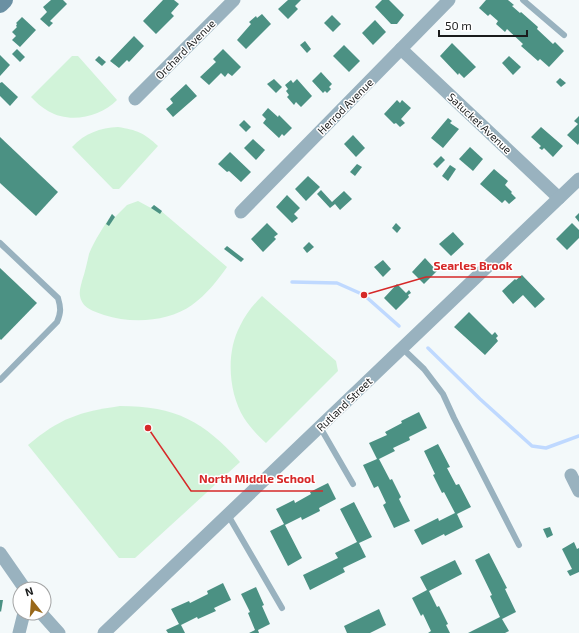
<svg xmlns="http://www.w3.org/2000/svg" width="579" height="633" viewBox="0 0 579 633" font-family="'Exo 2',sans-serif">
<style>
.green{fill:#d1f3d9}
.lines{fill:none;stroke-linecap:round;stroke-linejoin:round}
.stream{stroke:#bfd9ff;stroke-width:3.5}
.building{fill:#4b9183}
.service{stroke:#99b2bf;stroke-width:6}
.minor{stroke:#99b2bf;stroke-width:13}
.secondary{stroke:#6a90a3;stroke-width:18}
.labels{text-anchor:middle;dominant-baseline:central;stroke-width:3;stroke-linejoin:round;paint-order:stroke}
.street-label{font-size:11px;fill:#1a1c1c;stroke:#fff}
.leader{fill:none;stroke:#d62828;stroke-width:1.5}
.callout-dot{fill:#d62828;stroke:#fff;stroke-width:1.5}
.callout-label{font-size:12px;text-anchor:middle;font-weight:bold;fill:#d62828;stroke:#fff;stroke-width:3;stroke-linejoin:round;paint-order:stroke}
</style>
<rect width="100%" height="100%" fill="#f3f9fa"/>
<g class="green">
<path d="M 72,56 L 78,56 L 117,100 C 100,117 70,124 48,111 C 41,107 36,102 31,97 Z"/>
<path d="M 118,127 C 137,130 144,133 158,146 L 119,189 L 113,189 L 72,147 C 85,133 100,128 118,127 Z"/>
<path d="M 138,201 L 151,208 L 154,205 L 227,267 C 217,281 207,294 192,305 C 168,322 132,324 104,315 C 93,311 82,308 80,296 C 79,291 81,285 82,281 C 85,272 87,263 89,254 C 94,241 104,226 112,214 L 115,217 L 127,205 Z"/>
<path d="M 262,296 L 336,361 L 338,371 L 266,443 C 258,436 250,427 244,418 C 228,392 226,352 240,326 C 245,315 253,305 262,296 Z"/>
<path d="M 120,406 C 176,406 203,421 240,462 L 135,558 L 119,558 L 28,445 C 60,418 79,412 120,406 Z"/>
</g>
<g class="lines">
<g class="stream">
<polyline points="292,282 337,283 364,295 399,326"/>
<polyline points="428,348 480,399 532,446 546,448 579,436"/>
</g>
</g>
<g class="building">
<polygon points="51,0 63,0 67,4 50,21 53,23 49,27 40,19 47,12 43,7"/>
<polygon points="163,0 174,0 179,4 171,13 174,16 156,34 143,21"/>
<polygon points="288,0 301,0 295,6 298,9 288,19 278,9"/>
<polygon points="382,0 389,0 404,15 397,24 391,24 375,7"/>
<polygon points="486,0 508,0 514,5 512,6 520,13 521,12 538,27 537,29 553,44 555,42 564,51 549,67 540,59 538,61 521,46 523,44 507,29 505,32 496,24 498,21 490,14 488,16 479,8"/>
<polygon points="262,14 271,24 246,49 237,40 251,24 249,22 256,16 257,18"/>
<polygon points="332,15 341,24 333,32 324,23"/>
<polygon points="22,17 36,30 20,47 12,40 16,36 12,32 17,27 16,26 17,24 16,23"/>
<polygon points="375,20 386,32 373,45 362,33"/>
<polygon points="134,36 144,46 129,62 127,60 119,68 110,61"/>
<polygon points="305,41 311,49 307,53 300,45"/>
<polygon points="452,43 476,67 464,78 459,73 458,75 440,56"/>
<polygon points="344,45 360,61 349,72 333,56"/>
<polygon points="17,49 25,57 20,62 12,54"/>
<polygon points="223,49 241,67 232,76 228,73 225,77 221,73 209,85 200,77 216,62 213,59"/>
<polygon points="0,55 10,65 0,76"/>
<polygon points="99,56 106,62 102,66 95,60"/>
<polygon points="509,56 521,67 513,75 502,63"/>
<polygon points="321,72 332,84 329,87 331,89 327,93 325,91 323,93 312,81"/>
<polygon points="560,78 566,83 561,87 556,82"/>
<polygon points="274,79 282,87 276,93 267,84"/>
<polygon points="297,79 312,96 301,107 296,102 294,105 287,97 289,95 286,91 288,89 285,85 291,80 293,83"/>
<polygon points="2,82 18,97 10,106 0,96 0,83"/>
<polygon points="186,84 197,96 173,117 166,109 173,103 170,99"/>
<polygon points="397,100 400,103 402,100 411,108 401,119 405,123 400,127 396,123 394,124 384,114"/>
<polygon points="268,108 278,117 279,115 292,128 284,136 282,134 279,138 263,123 266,119 262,115"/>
<polygon points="579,116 579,143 578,145 567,135 578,124 574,121"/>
<polygon points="448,118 452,121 450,123 459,129 443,148 431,138"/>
<polygon points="244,120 251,127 246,132 239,125"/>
<polygon points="541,127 563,146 553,157 544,148 542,150 539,148 541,146 531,137"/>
<polygon points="353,135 365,148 356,157 344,144"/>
<polygon points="0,137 58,192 36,216 0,183"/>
<polygon points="253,139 265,150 256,160 244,148"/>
<polygon points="470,147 483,159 473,171 459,159"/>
<polygon points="230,152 251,172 241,182 229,171 227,172 218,164"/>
<polygon points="441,156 445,160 437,168 433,164"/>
<polygon points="357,164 362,167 355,176 350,172"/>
<polygon points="450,165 456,169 448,181 442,176"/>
<polygon points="494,169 508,181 505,185 512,192 511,193 516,198 509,204 505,200 502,203 480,184"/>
<polygon points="308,176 320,187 306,201 295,189"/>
<polygon points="321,190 332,202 344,191 352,199 340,210 335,204 330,208 317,194"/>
<polygon points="287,195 300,208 294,214 298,218 292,223 276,207"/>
<polygon points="154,205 162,211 160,214 151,208"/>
<polygon points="579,213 579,222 575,217"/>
<polygon points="112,214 115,217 109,226 106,224"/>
<polygon points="267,223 278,234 274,237 276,239 263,252 251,239"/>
<polygon points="396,223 401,228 397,233 392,228"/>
<polygon points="572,223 579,230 579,238 567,250 556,239"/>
<polygon points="453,232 464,244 451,256 439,244"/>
<polygon points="309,242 314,247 307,253 303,248"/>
<polygon points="227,246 244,259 241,262 224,249"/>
<polygon points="425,258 437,271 424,284 412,272"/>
<polygon points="383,260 391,269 383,277 374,267"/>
<polygon points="0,268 37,303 1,340 0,339"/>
<polygon points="522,275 545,299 535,308 523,295 513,304 502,291 515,279 516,280"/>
<polygon points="397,284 406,293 409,290 411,293 408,295 409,297 396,310 384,298"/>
<polygon points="469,312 492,335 495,332 498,336 496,338 498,341 485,355 454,327"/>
<polygon points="419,412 427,428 409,437 410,440 393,448 395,451 379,459 390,480 392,479 401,497 399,499 410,521 394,528 383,505 386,503 378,486 374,488 363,465 377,459 369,443 387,435 385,432 402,423 401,421"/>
<polygon points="438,444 450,467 447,468 456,485 459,484 471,507 457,514 463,527 445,536 444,534 422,545 414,530 438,518 439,521 455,513 444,492 442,493 433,475 435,474 424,451"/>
<polygon points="328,483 336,499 319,508 320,511 302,520 301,517 285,525 302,558 288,566 270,531 284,524 276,509 294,500 295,503 311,494 310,492"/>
<polygon points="354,502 372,537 359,543 366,557 343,568 345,572 310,590 303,575 338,558 335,553 357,542 340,509"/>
<polygon points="550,527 553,535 547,538 543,529"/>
<polygon points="574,542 577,549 579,548 579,572 570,576 567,571 572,569 562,549"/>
<polygon points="489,553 507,588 505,589 516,612 502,619 509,631 505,633 468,633 500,617 490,596 492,595 475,560"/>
<polygon points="455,560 462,574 429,591 437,607 439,606 448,624 446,625 450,633 428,633 431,631 423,614 421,616 412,598 427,590 420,577"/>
<polygon points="223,583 231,600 214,608 216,611 198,619 197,617 181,625 185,633 168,633 166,630 179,624 171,609 189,601 190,603 208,594 207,591"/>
<polygon points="256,587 264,605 262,606 270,624 258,630 259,633 249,633 255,630 248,613 250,612 241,594"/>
<polygon points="0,600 3,600 1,612 0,611"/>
<polygon points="379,609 386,625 370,633 347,633 344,626"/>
</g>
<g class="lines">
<g class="service">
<polyline points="523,0 564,35"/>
<path d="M 0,243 L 58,298 C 61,308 61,313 57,322 L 0,380"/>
<polyline points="402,348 424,369 443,394 454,418 519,545"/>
<polyline points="320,427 353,484"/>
<polyline points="228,515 282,608"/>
</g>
<g class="minor">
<polyline points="401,49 559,198"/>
<polyline points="135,99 234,0"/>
<polyline points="241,212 449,0"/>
<polyline points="571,475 579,491"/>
<polyline points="0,553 25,589"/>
<polyline points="41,613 59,633"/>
<polyline points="19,633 24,613"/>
<polyline points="104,633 579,179"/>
</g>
<polyline class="secondary" points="0,4 4,0"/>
</g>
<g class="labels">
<g class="street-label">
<text transform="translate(185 49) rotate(-45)">Orchard Avenue</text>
<text transform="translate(345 106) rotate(-45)">Herrod Avenue</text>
<text transform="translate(480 123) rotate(43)">Satucket Avenue</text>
<text transform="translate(344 404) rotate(-44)">Rutland Street</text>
</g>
</g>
<path class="leader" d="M364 295L426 277H521M148 428L191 491H323"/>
<g class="callout-dot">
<circle cx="364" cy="295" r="4"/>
<circle cx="148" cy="428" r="4"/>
</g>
<g class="callout-label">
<text x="473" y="270">Searles Brook</text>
<text x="257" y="483">North Middle School</text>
</g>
<g transform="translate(32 601) rotate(343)"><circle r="19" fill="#ffffff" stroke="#a3a4a4"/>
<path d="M0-3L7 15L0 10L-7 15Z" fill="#99681a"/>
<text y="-6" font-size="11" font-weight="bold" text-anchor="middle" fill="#1a1c1c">N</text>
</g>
<path d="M439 30v6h88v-6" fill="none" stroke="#1a1c1c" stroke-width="2"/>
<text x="445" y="30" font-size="12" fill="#1a1c1c" stroke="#ffffff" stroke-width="3" paint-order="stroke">50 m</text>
</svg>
